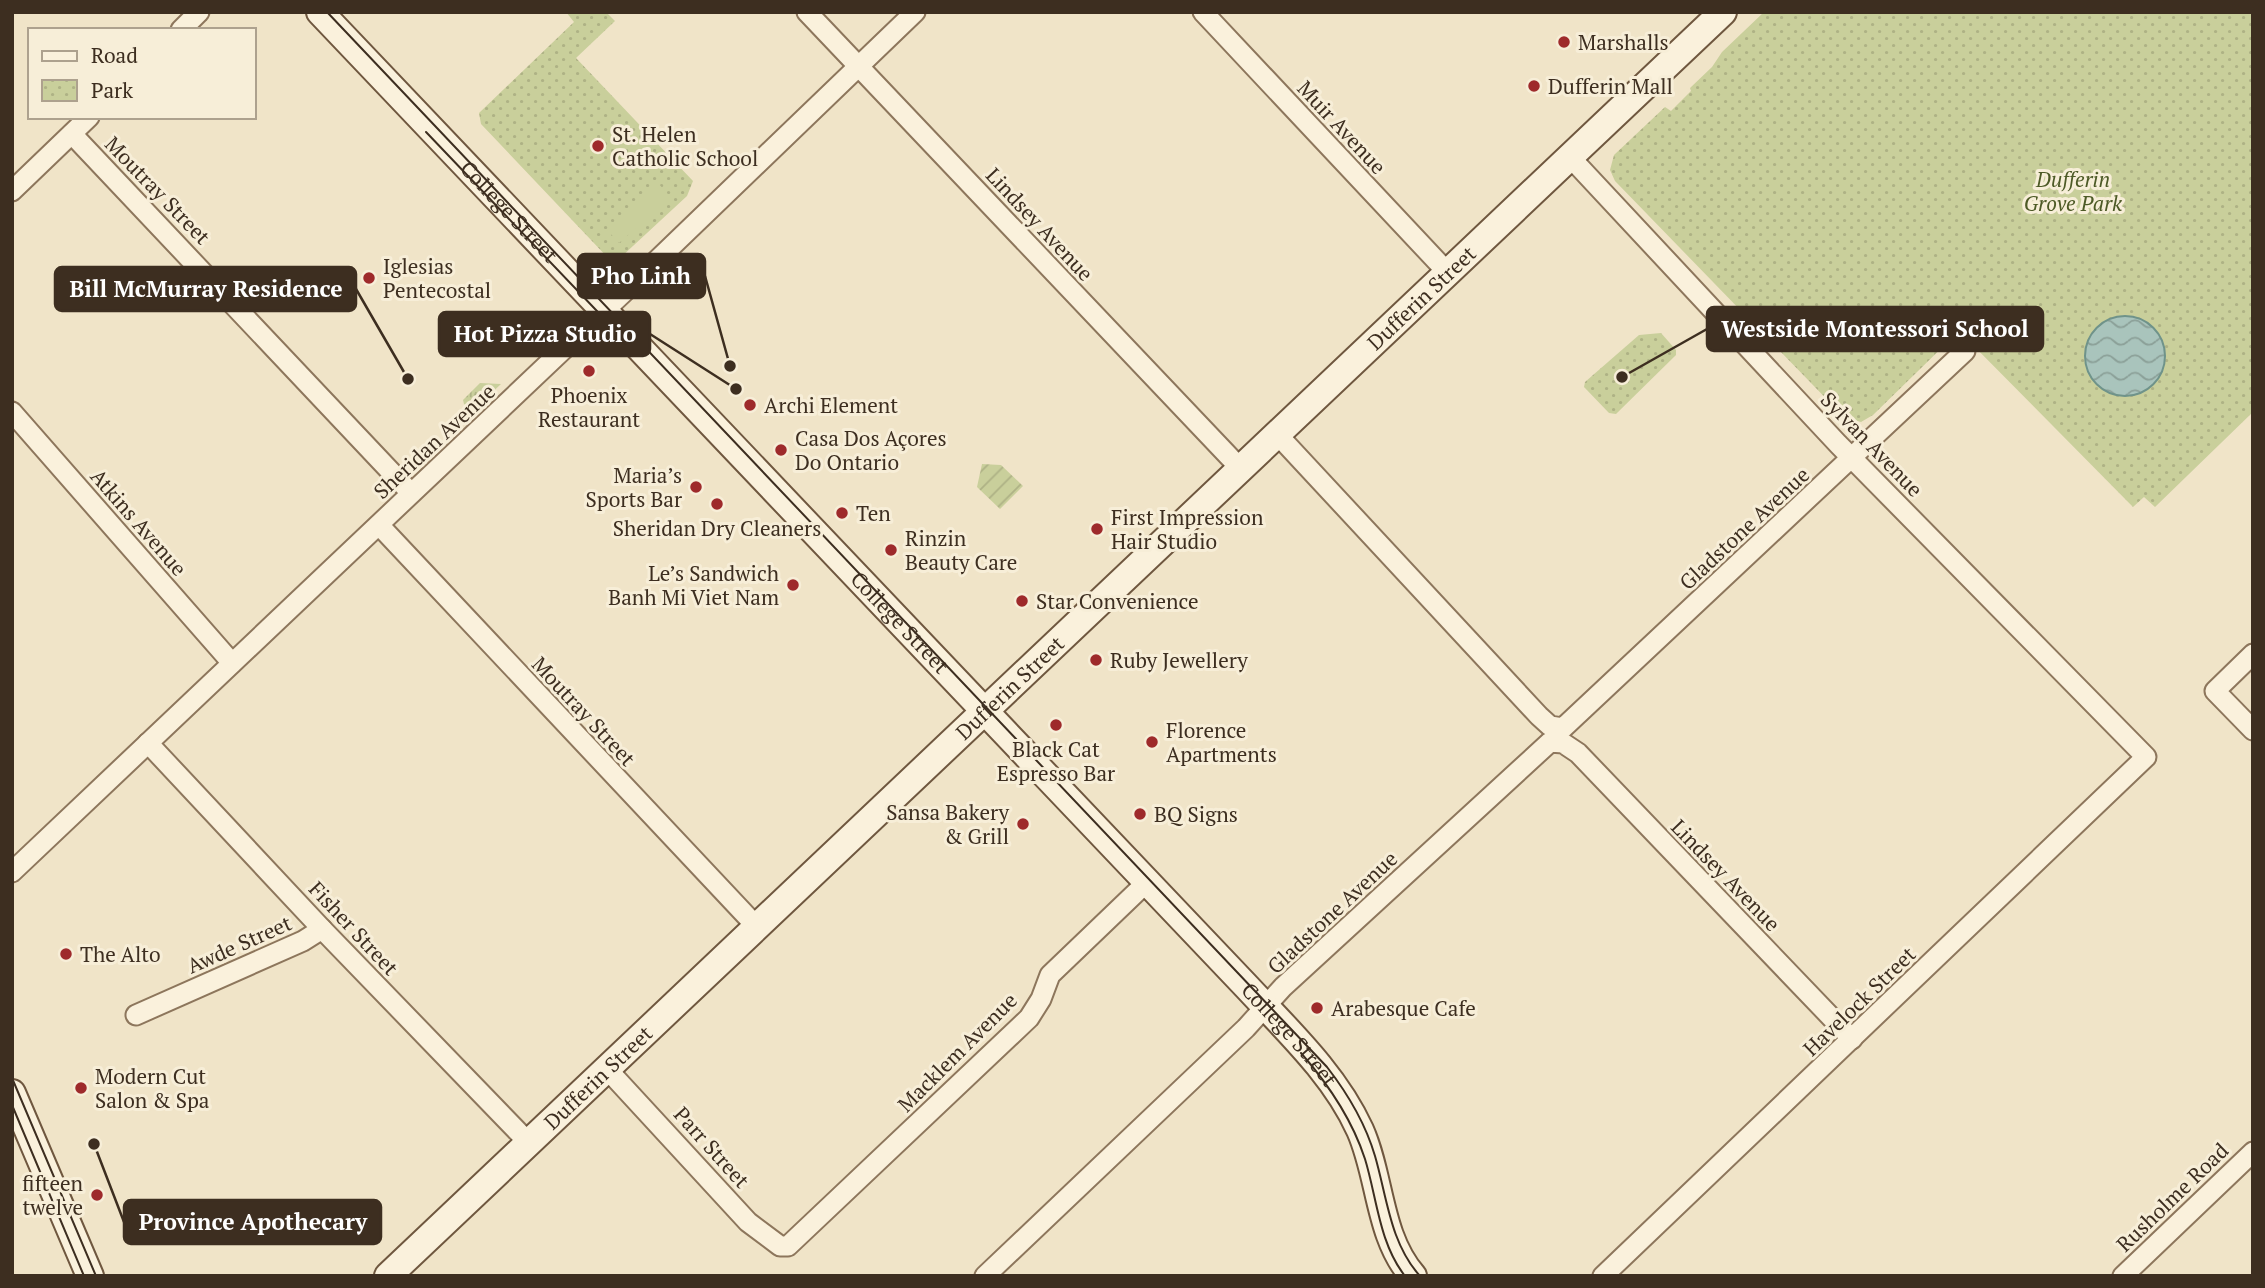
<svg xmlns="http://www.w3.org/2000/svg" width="2265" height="1288" viewBox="0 0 2265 1288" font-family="'PT Serif',serif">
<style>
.grass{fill:url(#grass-tufts)}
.park{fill:url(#park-dots)}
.garden{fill:url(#garden-furrows)}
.pitch{fill:#c9cf9b}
.water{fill:url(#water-waves);stroke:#6f938a;stroke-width:2}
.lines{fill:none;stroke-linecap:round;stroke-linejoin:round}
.minor-casing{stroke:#8d765c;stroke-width:23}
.secondary-casing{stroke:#6f573f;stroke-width:30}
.minor{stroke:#faf1dc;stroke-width:19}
.secondary{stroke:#faf1dc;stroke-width:26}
.tram{stroke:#3d2e20;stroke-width:2}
.poi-dot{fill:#9e2a2b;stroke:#f7eed8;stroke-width:2.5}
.labels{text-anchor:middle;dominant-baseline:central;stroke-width:6;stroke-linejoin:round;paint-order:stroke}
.poi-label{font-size:21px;fill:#3d2e20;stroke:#f7eed8;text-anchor:start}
.street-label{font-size:21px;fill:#3d2e20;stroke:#f7eed8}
.park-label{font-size:21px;font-style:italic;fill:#4d5a26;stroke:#f7eed8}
.leader{fill:none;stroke:#3d2e20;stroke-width:2.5}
.callout-dot{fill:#3d2e20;stroke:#f7eed8;stroke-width:2.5}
.callout{fill:#3d2e20;stroke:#3d2e20;stroke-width:2.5}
.callout-label{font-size:23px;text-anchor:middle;font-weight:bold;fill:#fff}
</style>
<defs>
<pattern id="grass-tufts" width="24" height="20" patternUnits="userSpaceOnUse" patternTransform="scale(1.75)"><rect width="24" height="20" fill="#c9cf9b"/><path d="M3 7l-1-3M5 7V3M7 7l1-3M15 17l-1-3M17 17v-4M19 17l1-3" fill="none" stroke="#aeb285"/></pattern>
<pattern id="park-dots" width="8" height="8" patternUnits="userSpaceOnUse" patternTransform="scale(1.75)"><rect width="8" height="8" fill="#c9cf9b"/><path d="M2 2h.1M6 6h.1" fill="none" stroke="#aeb285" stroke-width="1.8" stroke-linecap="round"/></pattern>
<pattern id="garden-furrows" width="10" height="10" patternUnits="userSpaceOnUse" patternTransform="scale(1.75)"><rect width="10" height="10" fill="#c9cf9b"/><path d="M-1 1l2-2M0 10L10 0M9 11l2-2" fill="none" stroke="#aeb285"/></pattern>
<pattern id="water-waves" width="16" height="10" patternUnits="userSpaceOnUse" patternTransform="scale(1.75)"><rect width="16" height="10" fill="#a9c4bc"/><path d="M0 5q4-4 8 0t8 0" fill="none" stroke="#8ba098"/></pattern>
</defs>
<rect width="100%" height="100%" fill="#f0e4c8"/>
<polygon class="grass" points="480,383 501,384 467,416 463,400"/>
<g class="park">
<polygon points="566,12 606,12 615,21 576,58 693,181 687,196 620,258 610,260 481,124 479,113 574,22"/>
<polygon points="1764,12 2253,12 2253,412 2155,507 2144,497 2133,507 1959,331 1873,415 1861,422 1844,417 1615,181 1610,170 1614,155 1665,107 1671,111 1691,91 1690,88 1712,67 1722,52"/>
<polygon points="1661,333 1676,350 1676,355 1616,414 1609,413 1584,387 1585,382 1639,335"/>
</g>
<polygon class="garden" points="982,464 1001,465 1023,486 1000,509 977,487"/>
<polygon class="pitch" points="659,184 671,198 619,243 607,230"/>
<circle class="water" cx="2125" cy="356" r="40"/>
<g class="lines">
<defs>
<g id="minor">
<polyline points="807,12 1240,468"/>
<polyline points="1203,12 1448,273"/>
<polyline points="181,30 199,12"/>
<polyline points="72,134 411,493"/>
<polyline points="1571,158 1838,444 2146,757 1603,1276"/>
<polyline points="12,191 89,117"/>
<polyline points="12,412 232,663"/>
<polyline points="1276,433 1539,716 1550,726 1563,728 1965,351"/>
<polyline points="379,525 757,927"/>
<polyline points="2253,654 2215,691 2253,730"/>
<polyline points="148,743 322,929 529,1143"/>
<polyline points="12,872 624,292 915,12"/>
<polyline points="136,1015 303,941 322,929"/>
<polyline points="607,1069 748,1222 780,1246 788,1246 1029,1018 1041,999 1050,975 1146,883"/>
<polyline points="985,1276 1246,1028 1283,987 1550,742 1563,743 1578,753 1852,1039"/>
<polyline points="2123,1276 2253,1152"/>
</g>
<g id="secondary">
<path id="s1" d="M 320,12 L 1247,987 C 1288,1031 1335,1075 1360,1130 C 1381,1177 1378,1236 1413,1276"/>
<polyline points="12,1093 90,1276"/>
<path id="s2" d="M 388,1276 L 1723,12"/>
</g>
</defs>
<use href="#minor" class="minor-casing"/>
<use href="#secondary" class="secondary-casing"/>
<use href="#minor" class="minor"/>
<use href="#secondary" class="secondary"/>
<g class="tram">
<path d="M 327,12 L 1327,1067 C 1348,1094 1365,1122 1375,1156 C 1387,1197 1390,1243 1420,1276"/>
<polyline points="426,132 617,332"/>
<path d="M 1301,1053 C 1329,1085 1352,1119 1365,1159 C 1377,1198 1379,1243 1405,1276"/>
<polyline points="12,1078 96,1276"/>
<polyline points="12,1105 84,1276"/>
</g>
</g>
<g class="poi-dot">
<circle cx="1564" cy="42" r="7"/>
<circle cx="1534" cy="86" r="7"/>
<circle cx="598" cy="146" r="7"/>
<circle cx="369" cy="278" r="7"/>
<circle cx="589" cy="371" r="7"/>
<circle cx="750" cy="405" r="7"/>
<circle cx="781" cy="450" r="7"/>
<circle cx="696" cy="487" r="7"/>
<circle cx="717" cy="504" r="7"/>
<circle cx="842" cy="513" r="7"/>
<circle cx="1097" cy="529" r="7"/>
<circle cx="891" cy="550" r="7"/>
<circle cx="793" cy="585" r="7"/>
<circle cx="1022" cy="601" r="7"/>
<circle cx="1096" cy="660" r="7"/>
<circle cx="1056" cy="725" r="7"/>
<circle cx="1152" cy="742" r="7"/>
<circle cx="1140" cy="814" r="7"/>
<circle cx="1023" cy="824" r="7"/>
<circle cx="66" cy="954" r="7"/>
<circle cx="1317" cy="1008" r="7"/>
<circle cx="81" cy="1088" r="7"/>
<circle cx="97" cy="1195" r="7"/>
</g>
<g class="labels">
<g class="poi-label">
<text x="1578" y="42">Marshalls</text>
<text x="1548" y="86">Dufferin Mall</text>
<text x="612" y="134">St. Helen<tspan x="612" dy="24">Catholic School</tspan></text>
<text x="383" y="266">Iglesias<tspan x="383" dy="24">Pentecostal</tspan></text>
<text x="589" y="395" text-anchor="middle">Phoenix<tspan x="589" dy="24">Restaurant</tspan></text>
<text x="764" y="405">Archi Element</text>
<text x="795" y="438">Casa Dos Açores<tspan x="795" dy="24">Do Ontario</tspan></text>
<text x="682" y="475" text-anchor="end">Maria’s<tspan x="682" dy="24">Sports Bar</tspan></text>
<text x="856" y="513">Ten</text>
<text x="1111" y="517">First Impression<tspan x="1111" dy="24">Hair Studio</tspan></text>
<text x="717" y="528" text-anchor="middle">Sheridan Dry Cleaners</text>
<text x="905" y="538">Rinzin<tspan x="905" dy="24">Beauty Care</tspan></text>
<text x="779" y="573" text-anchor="end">Le’s Sandwich<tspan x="779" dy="24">Banh Mi Viet Nam</tspan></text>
<text x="1036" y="601">Star Convenience</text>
<text x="1110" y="660">Ruby Jewellery</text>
<text x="1166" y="730">Florence<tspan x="1166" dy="24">Apartments</tspan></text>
<text x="1056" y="749" text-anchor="middle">Black Cat<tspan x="1056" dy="24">Espresso Bar</tspan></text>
<text x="1009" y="812" text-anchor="end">Sansa Bakery<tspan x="1009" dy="24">&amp; Grill</tspan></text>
<text x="1154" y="814">BQ Signs</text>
<text x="80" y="954">The Alto</text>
<text x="1331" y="1008">Arabesque Cafe</text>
<text x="95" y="1076">Modern Cut<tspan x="95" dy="24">Salon &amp; Spa</tspan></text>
<text x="83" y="1183" text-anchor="end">fifteen<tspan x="83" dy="24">twelve</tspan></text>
</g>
<g class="street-label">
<text transform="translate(1342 127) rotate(47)">Muir Avenue</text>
<text transform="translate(158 190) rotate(46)">Moutray Street</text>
<text stroke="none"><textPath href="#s1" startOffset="275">College Street</textPath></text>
<text transform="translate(1040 224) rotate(47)">Lindsey Avenue</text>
<text stroke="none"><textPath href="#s2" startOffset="1423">Dufferin Street</textPath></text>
<text transform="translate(434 441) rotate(-43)">Sheridan Avenue</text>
<text transform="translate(1872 444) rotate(46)">Sylvan Avenue</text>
<text transform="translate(139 522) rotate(49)">Atkins Avenue</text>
<text transform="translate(1744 528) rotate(-43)">Gladstone Avenue</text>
<text stroke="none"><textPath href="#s1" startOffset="842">College Street</textPath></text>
<text stroke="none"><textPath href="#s2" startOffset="856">Dufferin Street</textPath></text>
<text transform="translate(584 711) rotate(47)">Moutray Street</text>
<text transform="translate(1726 875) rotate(46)">Lindsey Avenue</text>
<text transform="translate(1332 912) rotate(-43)">Gladstone Avenue</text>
<text transform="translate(354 928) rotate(47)">Fisher Street</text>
<text transform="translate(239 944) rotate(-24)">Awde Street</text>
<text transform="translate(1859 1001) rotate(-44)">Havelock Street</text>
<text stroke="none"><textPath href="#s1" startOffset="1409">College Street</textPath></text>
<text transform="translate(957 1052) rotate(-45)">Macklem Avenue</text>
<text stroke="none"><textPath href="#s2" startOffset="289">Dufferin Street</textPath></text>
<text transform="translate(712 1147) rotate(48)">Parr Street</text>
<text transform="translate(2172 1197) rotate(-44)">Rusholme Road</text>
</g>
<g class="park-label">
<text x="2073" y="179">Dufferin<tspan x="2073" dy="24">Grove Park</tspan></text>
</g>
</g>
<path class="leader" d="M730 366L705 276M408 379L356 289M1622 377L1707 329M736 389L650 334M94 1144L124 1222"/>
<g class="callout-dot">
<circle cx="730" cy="366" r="7"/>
<circle cx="408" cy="379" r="7"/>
<circle cx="1622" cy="377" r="7"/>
<circle cx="736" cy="389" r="7"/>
<circle cx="94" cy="1144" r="7"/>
</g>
<g class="callout">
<rect x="578" y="254" width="127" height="44" rx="7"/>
<rect x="55" y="267" width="301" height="44" rx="7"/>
<rect x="1707" y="307" width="336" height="44" rx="7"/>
<rect x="439" y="312" width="211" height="44" rx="7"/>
<rect x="124" y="1200" width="257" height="44" rx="7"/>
</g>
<g class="callout-label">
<text x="641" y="284">Pho Linh</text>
<text x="206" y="297">Bill McMurray Residence</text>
<text x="1875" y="337">Westside Montessori School</text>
<text x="545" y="342">Hot Pizza Studio</text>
<text x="253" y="1230">Province Apothecary</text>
</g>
<rect width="2265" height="1288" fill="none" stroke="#3d2e20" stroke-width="28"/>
<rect x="28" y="28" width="228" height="91" fill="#f7eed8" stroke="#ada18e" stroke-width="2"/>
<rect x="42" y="51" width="35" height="10" fill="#faf1dc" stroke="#ada18e" stroke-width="2"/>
<text x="91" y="63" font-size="21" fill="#3d2e20">Road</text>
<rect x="42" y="80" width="35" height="21" fill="url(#park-dots)" stroke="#ada18e" stroke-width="2"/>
<text x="91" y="98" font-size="21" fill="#3d2e20">Park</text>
</svg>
